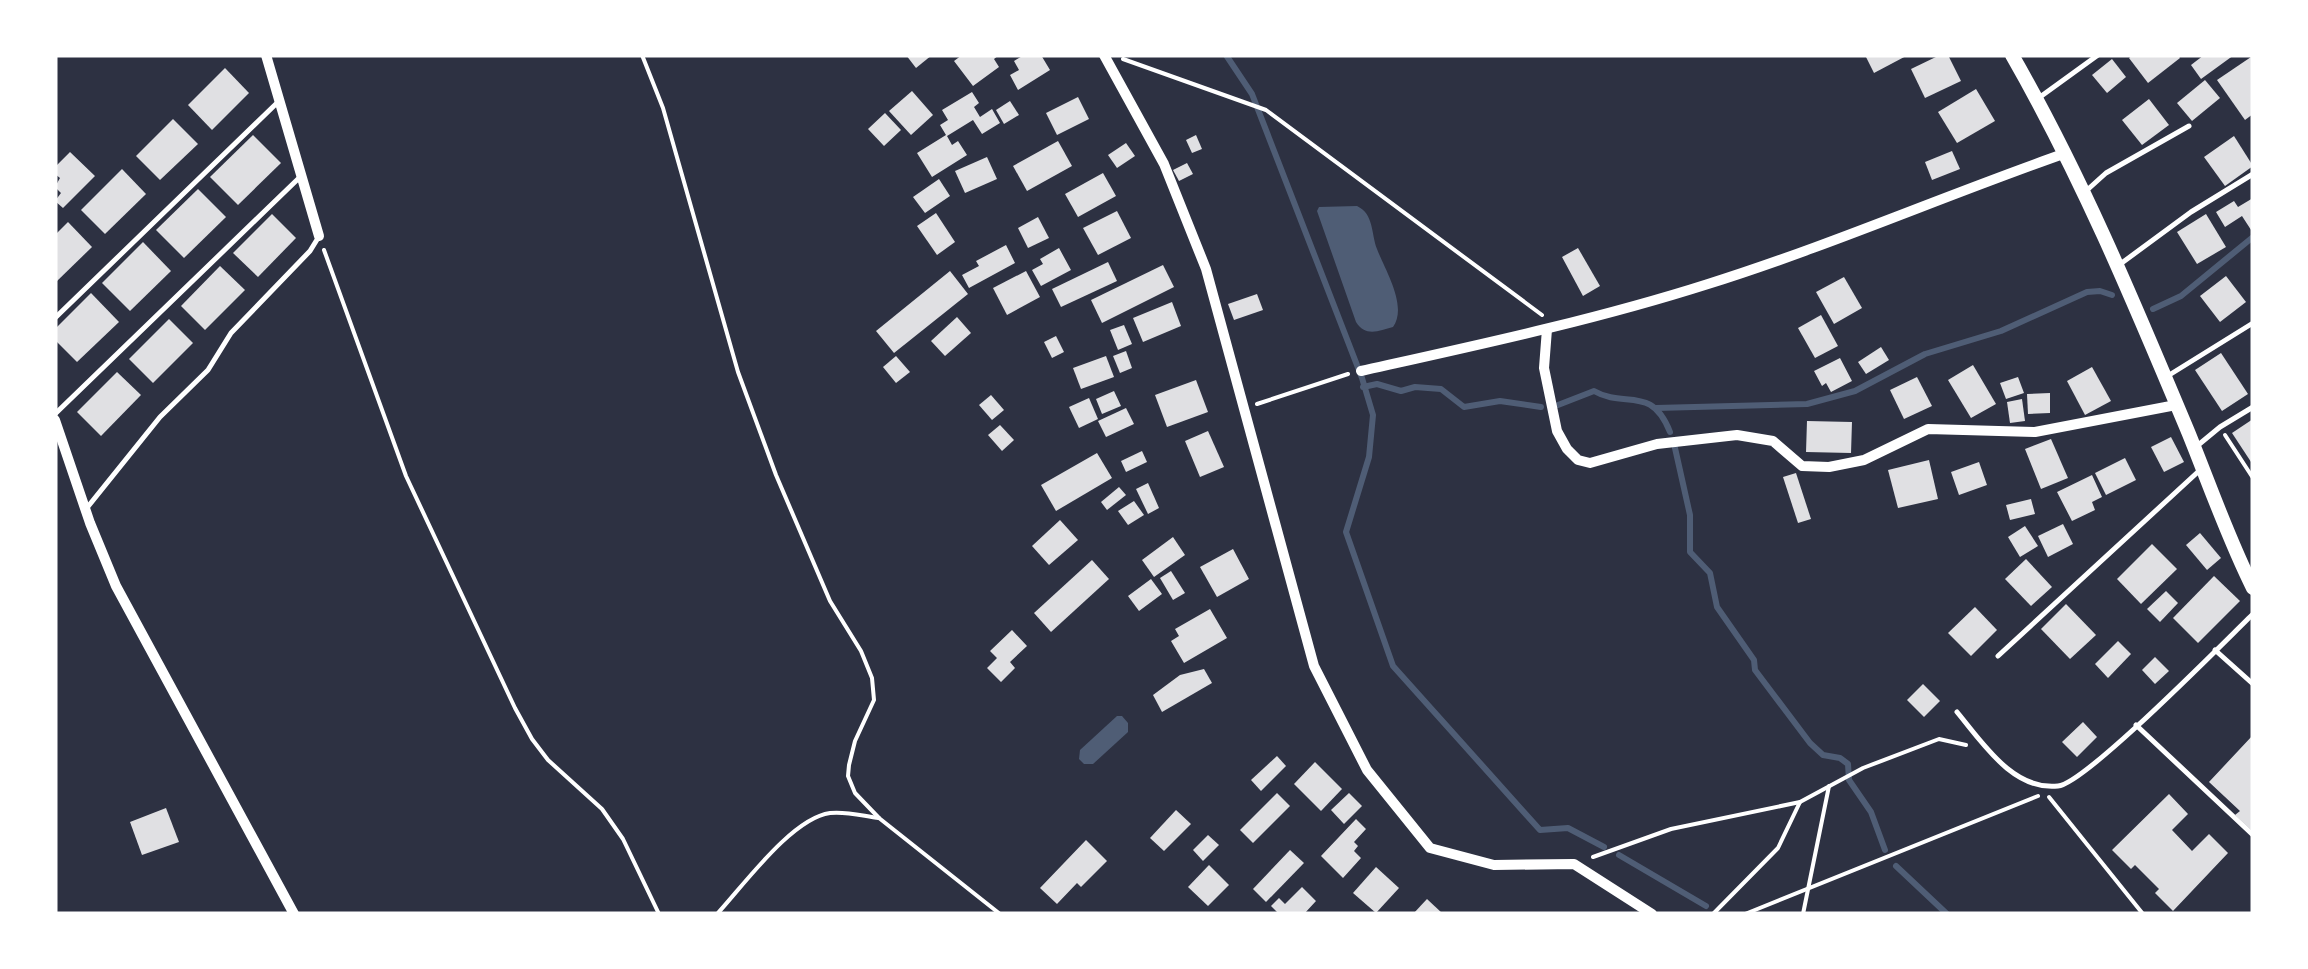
<svg xmlns="http://www.w3.org/2000/svg" width="2308" height="969" viewBox="0 0 2308 969" font-family="Helvetica,sans-serif">
<style>
.water{fill:#4f5d75}
.lines{fill:none;stroke-linecap:round;stroke-linejoin:round}
.stream{stroke:#4f5d75;stroke-width:6}
.building{fill:#e0e0e3}
.path{stroke:#fff;stroke-width:4}
.service{stroke:#fff;stroke-width:5}
.minor{stroke:#fff;stroke-width:10}
.tertiary{stroke:#fff;stroke-width:14}
</style>
<rect width="100%" height="100%" fill="#2d3142"/>
<g class="water">
<path d="M 1357,206 C 1374,214 1371,233 1377,249 C 1385,270 1408,306 1393,327 C 1379,331 1365,337 1356,322 L 1317,211 L 1319,207 Z"/>
<polygon points="1117,716 1122,716 1128,723 1128,732 1093,764 1084,764 1079,759 1080,750"/>
</g>
<g class="lines">
<g class="stream">
<polyline points="1226,55 1252,94 1362,378 1373,415 1369,457 1346,532 1393,666 1540,830 1568,828 1604,847"/>
<polyline points="2153,309 2181,296 2253,237"/>
<polyline points="1363,387 1377,384 1401,391 1415,387 1441,389 1464,407 1500,401 1541,407"/>
<path d="M 1558,405 L 1594,391 C 1625,409 1651,384 1670,432"/>
<polyline points="1656,408 1807,404 1855,391 1925,354 2001,331 2087,292 2100,291 2112,295"/>
<polyline points="1675,448 1690,515 1690,552 1710,573 1717,607 1754,660 1755,670 1810,743 1823,755 1840,758 1848,764 1849,780 1871,812 1885,850"/>
<polyline points="1619,855 1706,906"/>
<polyline points="1896,866 1947,914"/>
</g>
</g>
<g class="building">
<polygon points="906,55 932,55 916,68"/>
<polygon points="962,55 999,55 994,59 999,67 973,86 954,61"/>
<polygon points="1024,55 1041,55 1050,70 1018,90 1010,75 1019,70 1014,61"/>
<polygon points="1865,55 1908,55 1874,73"/>
<polygon points="1940,55 1948,55 1961,81 1925,98 1911,69"/>
<polygon points="2133,55 2178,55 2180,58 2148,83 2129,58"/>
<polygon points="2204,55 2234,55 2201,79 2191,65"/>
<polygon points="2251,57 2253,114 2245,120 2217,80"/>
<polygon points="2112,59 2126,77 2107,93 2092,75"/>
<polygon points="225,68 249,93 212,130 188,105"/>
<polygon points="2205,80 2220,98 2192,121 2177,103"/>
<polygon points="1976,89 1995,121 1957,143 1938,112"/>
<polygon points="912,91 933,115 911,135 889,111"/>
<polygon points="972,92 979,103 974,107 980,117 992,109 1000,123 982,134 973,120 947,136 952,145 958,141 967,155 932,177 917,153 946,135 940,125 948,120 942,110"/>
<polygon points="1078,97 1089,119 1057,135 1046,113"/>
<polygon points="2149,99 2169,125 2142,145 2122,120"/>
<polygon points="1010,101 1019,115 1004,124 996,110"/>
<polygon points="885,113 901,130 884,146 868,129"/>
<polygon points="173,119 198,144 160,180 136,156"/>
<polygon points="253,135 281,163 238,205 210,177"/>
<polygon points="1196,135 1202,149 1192,153 1186,140"/>
<polygon points="2234,136 2253,166 2225,186 2204,157"/>
<polygon points="1058,141 1072,166 1027,191 1013,166"/>
<polygon points="1126,143 1135,156 1117,168 1108,155"/>
<polygon points="1952,151 1960,169 1932,180 1925,162"/>
<polygon points="70,152 95,176 63,208 55,201 61,193 55,187 60,178 55,174 55,167"/>
<polygon points="987,157 997,179 965,193 955,171"/>
<polygon points="1187,163 1193,174 1179,181 1173,170"/>
<polygon points="122,169 146,194 105,234 81,210"/>
<polygon points="1103,173 1116,196 1078,217 1065,194"/>
<polygon points="939,179 950,196 925,213 913,197"/>
<polygon points="198,189 226,217 184,258 156,230"/>
<polygon points="2253,198 2253,233 2242,216 2225,227 2216,212 2234,201 2238,207"/>
<polygon points="1117,211 1131,238 1098,255 1083,228"/>
<polygon points="936,213 955,242 937,255 917,226"/>
<polygon points="272,214 296,238 258,277 233,253"/>
<polygon points="2206,214 2226,247 2197,264 2177,232"/>
<polygon points="1038,217 1049,238 1028,248 1018,228"/>
<polygon points="68,222 92,247 55,283 55,235"/>
<polygon points="143,242 171,271 130,311 102,283"/>
<polygon points="1006,245 1015,263 969,288 962,275 979,266 976,261"/>
<polygon points="1059,248 1071,270 1041,286 1032,270 1043,264 1040,259"/>
<polygon points="1578,248 1600,286 1583,296 1562,257"/>
<polygon points="1108,262 1117,281 1061,307 1052,289"/>
<polygon points="1163,265 1174,287 1102,323 1091,300"/>
<polygon points="220,266 245,290 205,330 181,306"/>
<polygon points="950,271 968,294 894,353 876,331"/>
<polygon points="1026,271 1040,297 1007,315 993,288"/>
<polygon points="2226,276 2246,302 2220,322 2200,296"/>
<polygon points="1844,277 1862,308 1834,324 1816,292"/>
<polygon points="91,293 119,322 77,362 55,340 55,329"/>
<polygon points="1257,294 1263,310 1234,320 1228,304"/>
<polygon points="1172,302 1181,326 1143,342 1133,318"/>
<polygon points="1821,315 1838,346 1815,358 1798,328"/>
<polygon points="957,317 971,333 945,356 931,341"/>
<polygon points="169,319 193,343 153,383 129,359"/>
<polygon points="1124,325 1132,344 1118,350 1110,330"/>
<polygon points="1056,336 1064,352 1052,358 1044,342"/>
<polygon points="1881,347 1889,360 1866,374 1858,362"/>
<polygon points="1126,351 1132,368 1120,373 1113,356"/>
<polygon points="2221,353 2248,394 2222,411 2195,370"/>
<polygon points="896,356 910,372 896,383 883,367"/>
<polygon points="1106,356 1114,377 1081,389 1073,368"/>
<polygon points="1840,358 1852,381 1831,392 1826,383 1822,386 1814,371"/>
<polygon points="1973,365 1996,404 1971,418 1948,380"/>
<polygon points="2092,367 2111,401 2085,415 2067,381"/>
<polygon points="117,372 141,395 101,436 77,412"/>
<polygon points="1917,377 1932,406 1904,419 1890,390"/>
<polygon points="2018,377 2024,393 2006,399 2000,383"/>
<polygon points="1196,380 1208,412 1167,427 1155,395"/>
<polygon points="1114,391 1121,406 1102,414 1096,399"/>
<polygon points="2050,393 2050,413 2028,414 2027,394"/>
<polygon points="991,395 1004,410 992,420 979,405"/>
<polygon points="1089,398 1098,419 1079,428 1069,407"/>
<polygon points="2022,399 2025,421 2010,423 2007,402"/>
<polygon points="1126,408 1134,424 1106,437 1098,421"/>
<polygon points="2253,419 2253,465 2232,433"/>
<polygon points="1807,421 1852,422 1851,453 1806,452"/>
<polygon points="1000,425 1014,440 1002,451 988,435"/>
<polygon points="1208,431 1224,467 1200,477 1185,441"/>
<polygon points="2171,437 2184,462 2164,472 2151,447"/>
<polygon points="2051,439 2068,478 2041,489 2025,449"/>
<polygon points="1142,451 1147,462 1126,472 1121,461"/>
<polygon points="1097,453 1112,478 1056,511 1041,485"/>
<polygon points="2125,458 2136,480 2106,495 2095,473"/>
<polygon points="1929,460 1938,499 1898,508 1888,470"/>
<polygon points="1979,462 1987,485 1959,495 1951,472"/>
<polygon points="1796,473 1811,519 1798,523 1783,477"/>
<polygon points="2092,475 2102,497 2092,502 2095,510 2072,521 2057,492"/>
<polygon points="1148,483 1159,508 1148,514 1136,489"/>
<polygon points="1119,487 1126,495 1107,510 1101,502"/>
<polygon points="2031,499 2035,514 2010,520 2006,505"/>
<polygon points="1134,501 1144,515 1128,525 1118,511"/>
<polygon points="1060,520 1078,540 1049,565 1032,546"/>
<polygon points="2063,524 2073,544 2048,557 2038,536"/>
<polygon points="2025,526 2038,546 2020,557 2008,537"/>
<polygon points="2200,533 2221,558 2207,570 2186,545"/>
<polygon points="1173,537 1185,555 1154,577 1142,560"/>
<polygon points="2152,544 2177,569 2141,604 2117,579"/>
<polygon points="1233,549 1249,579 1217,597 1200,567"/>
<polygon points="2026,559 2052,587 2031,606 2005,579"/>
<polygon points="1092,560 1109,579 1051,632 1034,613"/>
<polygon points="1171,571 1185,593 1173,600 1160,578"/>
<polygon points="2214,576 2240,601 2198,643 2173,618"/>
<polygon points="1151,579 1162,594 1139,611 1128,596"/>
<polygon points="2166,591 2178,603 2160,622 2147,609"/>
<polygon points="2066,604 2096,635 2070,659 2041,629"/>
<polygon points="1975,607 1997,630 1971,656 1948,633"/>
<polygon points="1210,609 1227,638 1184,663 1171,641 1179,636 1175,629"/>
<polygon points="1012,630 1027,646 1010,662 1015,668 1001,682 987,668 997,658 990,651"/>
<polygon points="2118,641 2131,654 2108,678 2095,664"/>
<polygon points="2155,657 2169,671 2155,684 2142,670"/>
<polygon points="1204,669 1212,683 1162,712 1153,695 1180,675"/>
<polygon points="1923,684 1940,701 1924,717 1907,700"/>
<polygon points="2083,722 2097,737 2077,757 2062,742"/>
<polygon points="2253,735 2253,832 2235,815 2240,811 2209,782"/>
<polygon points="1277,756 1286,766 1261,791 1251,780"/>
<polygon points="1315,762 1342,789 1321,811 1294,784"/>
<polygon points="1277,793 1290,806 1253,843 1240,830"/>
<polygon points="1349,793 1362,806 1344,824 1331,810"/>
<polygon points="2169,794 2188,814 2172,830 2192,851 2209,834 2228,853 2173,911 2155,893 2159,889 2135,865 2131,869 2112,850"/>
<polygon points="166,808 179,842 142,855 130,822"/>
<polygon points="1176,810 1191,824 1164,851 1150,838"/>
<polygon points="1356,819 1366,829 1354,842 1358,846 1354,851 1361,858 1343,878 1321,856"/>
<polygon points="1208,835 1219,845 1203,861 1193,850"/>
<polygon points="1086,840 1107,861 1081,887 1077,883 1057,904 1040,888"/>
<polygon points="1290,850 1304,863 1266,902 1253,889"/>
<polygon points="1209,865 1229,885 1208,906 1188,887"/>
<polygon points="1376,867 1399,888 1376,913 1353,893"/>
<polygon points="1302,887 1316,901 1304,914 1279,914 1271,906 1279,898 1285,904"/>
<polygon points="1427,899 1443,914 1413,914"/>
</g>
<g class="lines">
<g class="path">
<polyline points="642,55 663,108 738,372 776,475 830,601 861,651 872,678 874,700 855,741 849,765 848,776 855,793 879,818 1000,914"/>
<polyline points="1123,59 1266,110 1542,315"/>
<polyline points="324,250 406,476 515,708 532,739 548,760 602,809 623,839 659,914"/>
<polyline points="1257,404 1348,374"/>
<polyline points="2225,435 2253,478"/>
<polyline points="2049,797 2143,914"/>
<polyline points="1593,857 1671,829 1800,802 1863,768 1939,739 1966,745"/>
<path d="M 717,914 C 743,886 792,818 830,813 C 846,811 863,816 879,818"/>
<polyline points="1713,914 1778,848 1800,802"/>
<polyline points="1745,914 2038,796"/>
<polyline points="1803,914 1829,786"/>
</g>
<g class="service">
<polyline points="2040,97 2098,55"/>
<polyline points="2086,191 2106,173 2189,126"/>
<polyline points="2119,265 2191,212 2253,174"/>
<polyline points="55,318 279,101"/>
<polyline points="2166,377 2253,323"/>
<polyline points="55,414 299,178"/>
<polyline points="2197,446 2220,427 2253,407"/>
<polyline points="86,509 160,417 208,370 231,333 310,251 318,238"/>
<polyline points="2215,650 2253,684"/>
<polyline points="1998,656 2200,470"/>
<path d="M 1957,712 C 1982,742 2013,791 2058,786 C 2085,784 2224,642 2253,614"/>
<polyline points="2136,725 2253,835"/>
</g>
<g class="minor">
<polyline points="266,55 319,236"/>
<polyline points="1104,55 1164,164 1206,269 1314,666 1367,770 1430,848 1494,865 1574,864 1652,914"/>
<polyline points="1547,329 1544,368 1557,431 1567,449 1578,460 1590,463 1657,444 1737,435 1773,441 1802,466 1829,467 1864,460 1928,429 2035,432 2176,405"/>
<path d="M 1361,371 C 1478,345 1595,320 1708,284 C 1829,246 1946,195 2066,153"/>
<polyline points="55,420 90,523 116,586 294,914"/>
</g>
<path class="tertiary" d="M 2012,55 C 2082,177 2135,305 2189,434 C 2210,486 2228,538 2253,588"/>
</g>
<rect width="2308" height="969" fill="none" stroke="#ffffff" stroke-width="115"/>
</svg>
